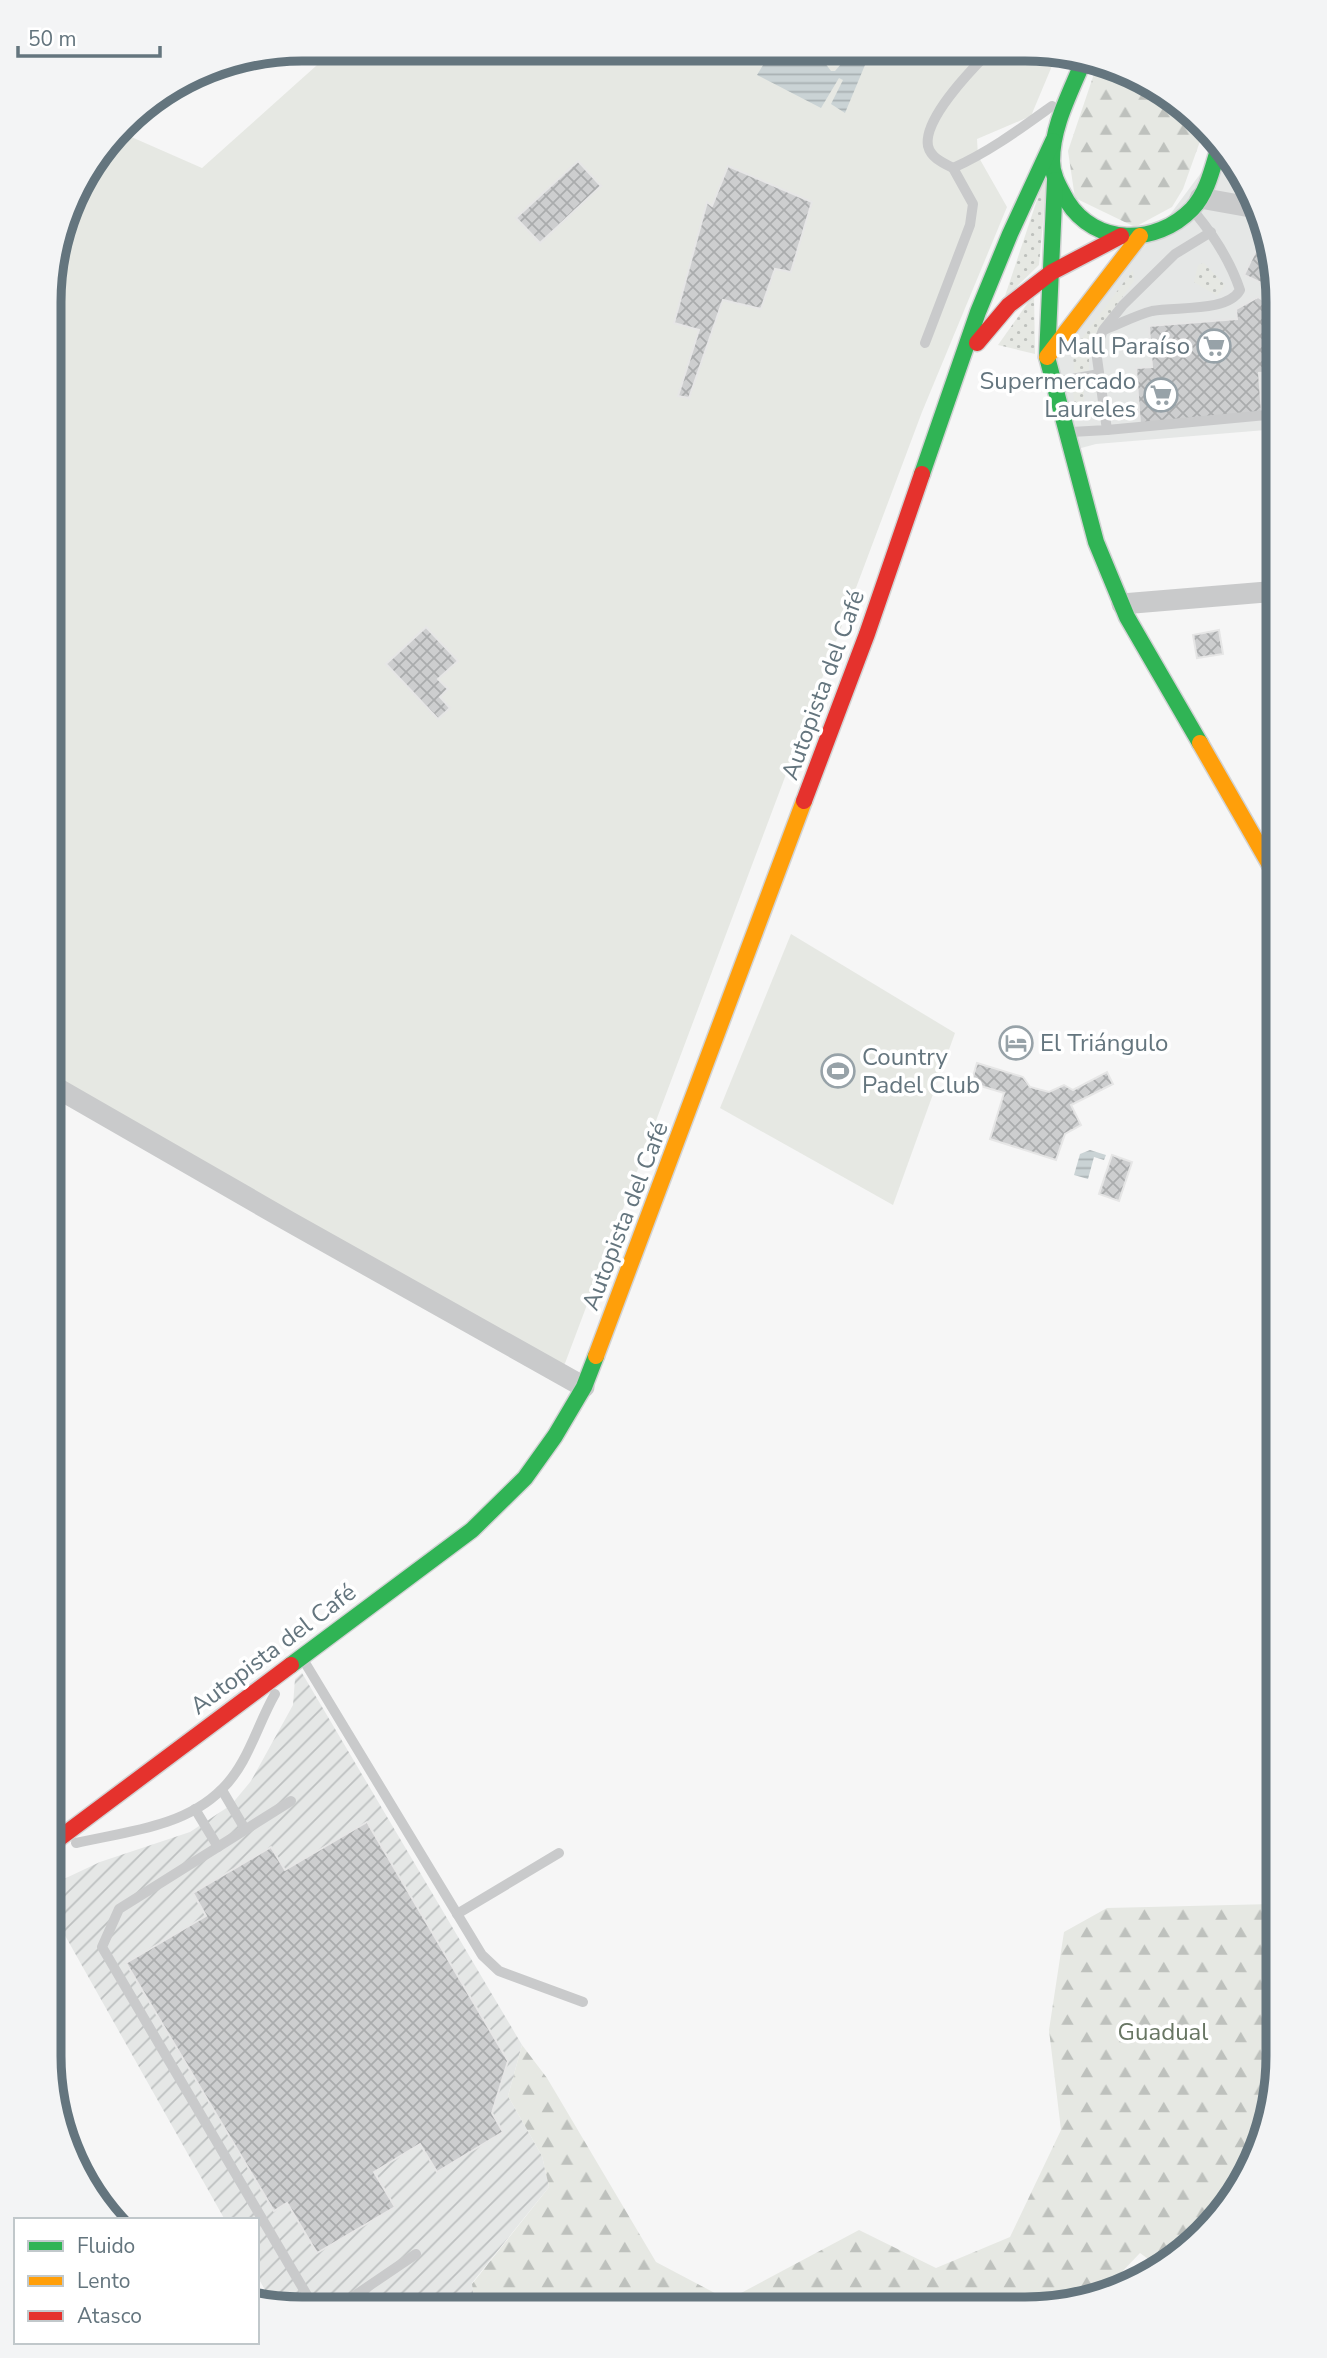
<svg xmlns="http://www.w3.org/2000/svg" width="1327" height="2358" viewBox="0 0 1327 2358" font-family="'Nunito Sans',sans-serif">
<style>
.built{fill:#e5e7e6}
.industrial{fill:url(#industrial-furrows)}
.grass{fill:#e6e8e3}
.forest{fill:url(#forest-firs)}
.park{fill:url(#park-dots)}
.water{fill:url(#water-rules)}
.building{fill:url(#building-cross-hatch);stroke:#e6e6e6;stroke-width:2}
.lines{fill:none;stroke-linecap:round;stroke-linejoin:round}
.fast-casing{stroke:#d2d3d4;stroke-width:19}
.slow-casing{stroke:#d2d3d4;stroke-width:19}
.jam-casing{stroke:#d2d3d4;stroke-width:19}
.lane{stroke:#c9cacb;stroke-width:10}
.street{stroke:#c9cacb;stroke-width:21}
.fast{stroke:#30b455;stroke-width:16}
.slow{stroke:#ff9f0a;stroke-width:16}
.jam{stroke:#e5322d;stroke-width:16}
.labels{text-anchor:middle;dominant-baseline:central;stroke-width:7;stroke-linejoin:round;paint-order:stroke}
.poi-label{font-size:24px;fill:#64757e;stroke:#fff;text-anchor:end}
.street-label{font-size:24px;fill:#64757e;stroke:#fff}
.park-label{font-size:24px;fill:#687663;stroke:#fff}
.rim{fill:none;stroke:#64757e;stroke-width:9}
</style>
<defs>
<pattern id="industrial-furrows" width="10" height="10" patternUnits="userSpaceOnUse" patternTransform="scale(1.75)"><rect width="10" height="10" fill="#e5e7e6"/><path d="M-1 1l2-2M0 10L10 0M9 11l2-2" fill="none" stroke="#bdc0c0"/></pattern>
<pattern id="forest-firs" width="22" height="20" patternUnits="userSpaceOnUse" patternTransform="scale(1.75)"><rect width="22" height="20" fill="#e6e8e3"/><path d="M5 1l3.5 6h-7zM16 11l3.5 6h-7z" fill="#bec1bd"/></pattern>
<pattern id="park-dots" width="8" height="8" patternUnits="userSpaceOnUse" patternTransform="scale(1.75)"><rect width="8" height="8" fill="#e6e8e3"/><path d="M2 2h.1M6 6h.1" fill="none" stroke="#bec1bd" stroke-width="1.8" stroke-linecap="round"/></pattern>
<pattern id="water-rules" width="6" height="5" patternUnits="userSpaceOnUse" patternTransform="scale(1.75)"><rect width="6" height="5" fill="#cad3d5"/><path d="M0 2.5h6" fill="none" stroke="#a8b0b2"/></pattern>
<pattern id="building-cross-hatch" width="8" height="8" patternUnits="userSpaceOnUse" patternTransform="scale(1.75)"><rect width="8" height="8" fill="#cdcecf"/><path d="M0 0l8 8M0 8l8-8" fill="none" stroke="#aaacad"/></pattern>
</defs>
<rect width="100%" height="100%" fill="#f6f6f6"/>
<polygon class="built" points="1218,150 1264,220 1278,302 1278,429 1096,444 1070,451 1047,357 1157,232"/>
<polygon class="industrial" points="302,1673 522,2045 508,2096 542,2156 549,2187 472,2283 475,2307 275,2307 257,2276 257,2220 225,2220 49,1907 49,1886 100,1862 190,1832 231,1805 251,1781 293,1705 295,1679"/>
<g class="grass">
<polygon points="332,49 1057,54 1031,116 977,139 978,156 1007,207 922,412 564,1366 50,1078 51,270 75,190 120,132 202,168 326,57"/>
<polygon points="791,934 955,1033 893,1205 720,1108"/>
</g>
<g class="forest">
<polygon points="1097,65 1191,112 1204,130 1183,189 1172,207 1135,227 1075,198 1068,151"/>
<polygon points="1277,1904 1277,2073 1259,2152 1225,2210 1179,2257 1159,2267 1140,2253 1098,2297 1025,2309 475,2307 472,2284 549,2187 542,2156 508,2096 522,2045 547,2078 656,2262 728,2300 859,2230 936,2268 1010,2237 1061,2130 1049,2030 1064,1932 1107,1908"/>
</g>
<g class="park">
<polygon points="1048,167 1039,265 1004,299"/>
<polygon points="1204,263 1225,285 1217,296 1194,282 1198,265"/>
<polygon points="1133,270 1134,281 1089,343 1089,370 1074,373 1073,350"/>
<polygon points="1034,294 1035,354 998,345"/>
<polygon points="1084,382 1084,403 1081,406 1074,406 1073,385"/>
</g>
<g class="water">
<polygon points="771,52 791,52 815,65 819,55 831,71 835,71 841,64 865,65 845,113 831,104 843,80 839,78 821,108 757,75"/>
<polygon points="1090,1150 1106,1155 1104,1160 1094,1157 1088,1179 1074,1175 1080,1154"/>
</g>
<g class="building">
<polygon points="578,161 601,186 540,243 516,218"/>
<polygon points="728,166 812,202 791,272 775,269 761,309 723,300 689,398 678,396 699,330 674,323 707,202 712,206"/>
<polygon points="1259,244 1269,246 1274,278 1270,287 1244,275"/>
<polygon points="1276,292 1278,372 1259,373 1262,414 1140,424 1136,368 1152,367 1149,326 1237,319 1236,309 1258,297 1269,304"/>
<polygon points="1278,443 1278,490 1267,490 1264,444"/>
<polygon points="1278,520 1278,566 1270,567 1267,521"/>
<polygon points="1273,620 1278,620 1278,666 1276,666"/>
<polygon points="426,627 458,661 438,679 448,689 440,697 450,708 438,719 386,664"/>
<polygon points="1219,630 1223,654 1197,658 1193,635"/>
<polygon points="977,1063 1023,1077 1030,1087 1049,1092 1064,1085 1073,1090 1107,1072 1113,1084 1071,1105 1081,1125 1065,1134 1056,1160 990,1139 1004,1093 971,1083"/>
<polygon points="1112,1155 1132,1162 1119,1201 1099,1194"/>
<polygon points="367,1822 508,2061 492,2113 503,2132 437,2172 420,2144 374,2172 395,2207 317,2253 287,2203 274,2211 126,1963 206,1916 193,1893 271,1847 285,1870"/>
</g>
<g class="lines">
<defs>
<g id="fast">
<path d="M 1084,59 C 1071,92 1052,125 1052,161 C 1052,176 1060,188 1067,201 C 1095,246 1156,246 1192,209 C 1207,193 1212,170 1218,150"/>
<polyline points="1055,180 1047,357 1096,542 1127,617 1200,743"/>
<polyline points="922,474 978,312 1010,234 1053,141"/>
<polyline points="291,1665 472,1530 525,1478 555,1436 584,1387 596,1356"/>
</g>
<g id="slow">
<polyline points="1047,357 1140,236"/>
<polyline points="1200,743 1278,879"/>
<polyline points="596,1356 804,801"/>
</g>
<g id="jam">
<polyline points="977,343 1009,305 1052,272 1121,236"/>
<polyline points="804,801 867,634 922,474"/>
<polyline points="49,1846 291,1665"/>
</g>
</defs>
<use href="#fast" class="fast-casing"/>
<use href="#slow" class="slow-casing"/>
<use href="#jam" class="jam-casing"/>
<g class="lane">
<path d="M 953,168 C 943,163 931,158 928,146 C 923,120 970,71 988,53"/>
<path d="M 1106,329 C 1121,323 1137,315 1152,311 C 1176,306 1227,313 1240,290 C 1231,263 1214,236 1196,214"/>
<path d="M 925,343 L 970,225 L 973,204 L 953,168 C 989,152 1020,129 1052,106"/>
<polyline points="1056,382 1099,374"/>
<polyline points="1107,430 1278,414"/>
<polyline points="1071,432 1107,430 1097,358 1097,346 1103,330 1123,305 1175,254 1211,232"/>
<polyline points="304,1661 482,1955 499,1971 583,2002"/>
<polyline points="222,1790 245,1829"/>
<polyline points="291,1801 119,1909 102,1947 314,2307"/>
<polyline points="195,1809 218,1847"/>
<path d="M 76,1843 C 125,1832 185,1827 222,1789 C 248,1764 257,1725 275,1694"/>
<polyline points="457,1914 559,1853"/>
<polyline points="338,2307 416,2254"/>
</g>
<g class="street">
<polyline points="1200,198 1256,208"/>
<polyline points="1122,604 1278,591"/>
<polyline points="50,1084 290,1222 584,1387"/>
</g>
<use href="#fast" class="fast"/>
<use href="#slow" class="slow"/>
<use href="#jam" class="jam"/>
</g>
<defs>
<symbol id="supermarket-ring" viewBox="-11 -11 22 22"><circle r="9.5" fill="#fff" stroke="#97a2a8" stroke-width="1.5"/><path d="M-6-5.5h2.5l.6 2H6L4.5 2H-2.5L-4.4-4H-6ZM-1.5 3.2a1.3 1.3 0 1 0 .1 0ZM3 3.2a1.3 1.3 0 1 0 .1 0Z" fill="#97a2a8"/></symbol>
<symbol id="hotel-ring" viewBox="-11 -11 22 22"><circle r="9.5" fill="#fff" stroke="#97a2a8" stroke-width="1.5"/><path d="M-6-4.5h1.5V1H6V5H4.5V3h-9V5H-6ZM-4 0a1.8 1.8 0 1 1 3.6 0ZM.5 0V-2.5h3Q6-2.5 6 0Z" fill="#97a2a8"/></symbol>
<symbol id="stadium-ring" viewBox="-11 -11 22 22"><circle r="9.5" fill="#fff" stroke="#97a2a8" stroke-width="1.5"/><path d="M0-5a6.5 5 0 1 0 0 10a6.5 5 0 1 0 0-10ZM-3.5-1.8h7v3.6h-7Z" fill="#97a2a8"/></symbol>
</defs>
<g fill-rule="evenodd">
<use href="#supermarket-ring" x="1195" y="327" width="38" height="38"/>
<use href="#supermarket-ring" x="1142" y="376" width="38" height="38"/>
<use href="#hotel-ring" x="997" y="1024" width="38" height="38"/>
<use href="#stadium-ring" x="819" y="1052" width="38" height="38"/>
</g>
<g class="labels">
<g class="poi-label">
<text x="1190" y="346">Mall Paraíso</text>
<text x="1136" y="381">Supermercado<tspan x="1136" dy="28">Laureles</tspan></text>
<text x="1040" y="1043" text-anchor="start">El Triángulo</text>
<text x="862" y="1057" text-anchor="start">Country<tspan x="862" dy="28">Padel Club</tspan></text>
</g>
<g class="street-label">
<text transform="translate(823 685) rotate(-70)">Autopista del Café</text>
<text transform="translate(625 1216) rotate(-69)">Autopista del Café</text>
<text transform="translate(273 1649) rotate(-37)">Autopista del Café</text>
</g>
<g class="park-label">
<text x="1163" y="2032">Guadual</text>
</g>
</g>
<path d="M0 0H1327V2358H0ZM302 61H1025A241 241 0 0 1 1266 302V2056A241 241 0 0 1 1025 2297H302A241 241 0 0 1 61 2056V302A241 241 0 0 1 302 61Z" fill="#f3f4f5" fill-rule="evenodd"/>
<path class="rim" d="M302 61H1025A241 241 0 0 1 1266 302V2056A241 241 0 0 1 1025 2297H302A241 241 0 0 1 61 2056V302A241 241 0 0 1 302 61Z"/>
<rect x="14" y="2218" width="245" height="126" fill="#ffffff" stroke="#c1c8cb" stroke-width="2"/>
<rect x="28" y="2241" width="35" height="10" fill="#30b455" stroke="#c1c8cb" stroke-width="2"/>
<text x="77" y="2253" font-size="21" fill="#64757e">Fluido</text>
<rect x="28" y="2276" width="35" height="10" fill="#ff9f0a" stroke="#c1c8cb" stroke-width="2"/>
<text x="77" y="2288" font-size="21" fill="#64757e">Lento</text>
<rect x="28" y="2311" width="35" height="10" fill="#e5322d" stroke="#c1c8cb" stroke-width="2"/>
<text x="77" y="2323" font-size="21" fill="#64757e">Atasco</text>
<path d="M18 46v10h142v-10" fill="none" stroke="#64757e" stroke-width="3.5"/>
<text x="28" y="46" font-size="21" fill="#64757e" stroke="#ffffff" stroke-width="5" paint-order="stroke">50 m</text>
</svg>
